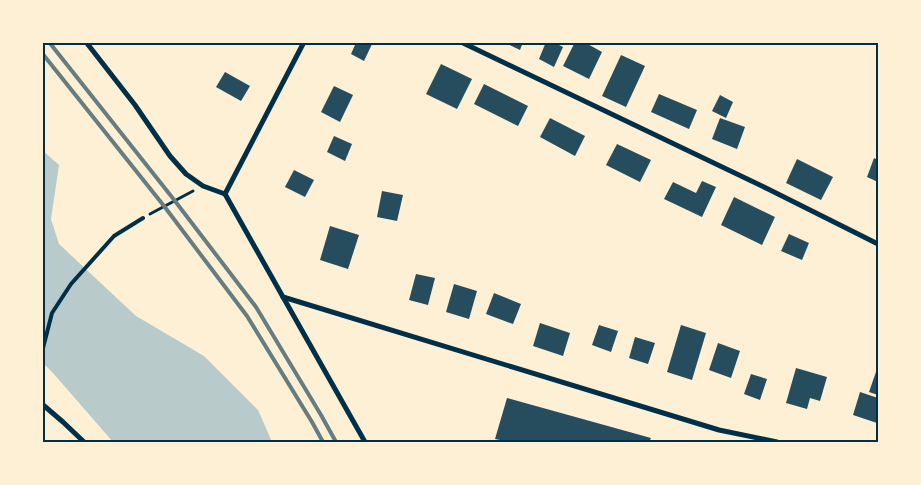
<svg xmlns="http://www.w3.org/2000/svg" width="921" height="485" viewBox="0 0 921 485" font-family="'PT Serif',serif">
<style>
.green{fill:#b9caca}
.building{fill:#264d5e}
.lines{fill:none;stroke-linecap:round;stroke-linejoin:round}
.path{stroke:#003049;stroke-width:3}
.service{stroke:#003049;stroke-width:4}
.minor{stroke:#003049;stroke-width:5}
.rail{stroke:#657d81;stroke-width:4}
.neatline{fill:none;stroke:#003049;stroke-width:2}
</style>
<rect width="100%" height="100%" fill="#fdf0d5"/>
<polygon class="green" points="42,150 59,165 51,219 59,244 136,316 204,356 258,410 272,442 113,442 53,373 43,363"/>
<g class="building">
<polygon points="351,42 373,42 364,61 351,54 355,45"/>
<polygon points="503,42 523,42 520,50"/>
<polygon points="546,42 553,42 563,47 554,67 539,59"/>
<polygon points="575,42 584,42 602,52 589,79 563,66"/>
<polygon points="621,55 645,66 626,107 602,96"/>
<polygon points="441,64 472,79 457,109 426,94"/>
<polygon points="225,72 250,86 241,101 216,87"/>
<polygon points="484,84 528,106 518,126 474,104"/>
<polygon points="334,86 353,95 340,122 321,112"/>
<polygon points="659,94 697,110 689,129 651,112"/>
<polygon points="720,95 733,102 726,118 712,111"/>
<polygon points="550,118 585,136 575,156 540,137"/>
<polygon points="720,118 745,127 737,149 712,139"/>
<polygon points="334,136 352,144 345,161 327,152"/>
<polygon points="617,144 651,160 640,182 606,165"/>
<polygon points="874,158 878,160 878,182 867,177"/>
<polygon points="797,159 833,177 821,200 786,183"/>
<polygon points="294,170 314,180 305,197 285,187"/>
<polygon points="702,181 716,187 702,217 664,199 673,182 696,193"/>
<polygon points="382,191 403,195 397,221 377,217"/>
<polygon points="734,197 775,217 762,245 721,225"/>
<polygon points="330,226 359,235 348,269 320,260"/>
<polygon points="789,234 809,243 802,260 781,251"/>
<polygon points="416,274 435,278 428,305 409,300"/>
<polygon points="454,284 477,291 469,319 446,312"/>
<polygon points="494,293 521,304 513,324 486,314"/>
<polygon points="540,323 570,333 563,356 533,346"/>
<polygon points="599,325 618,331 611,352 592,345"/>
<polygon points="681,325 706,333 692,380 667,372"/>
<polygon points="635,337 655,343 648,364 629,358"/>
<polygon points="718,343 740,351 731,378 709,370"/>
<polygon points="878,366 878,395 869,392"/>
<polygon points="796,368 827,377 820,401 810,398 807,409 786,403"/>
<polygon points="751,374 767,379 760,400 744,394"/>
<polygon points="860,392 878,398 878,417 877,423 853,415"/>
<polygon points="507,398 651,438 649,442 510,442 495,439"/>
</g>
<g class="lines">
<polyline class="path" points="150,214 193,191"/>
<polyline class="service" points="42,352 52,313 71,284 114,236 143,218"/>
<g class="minor">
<polyline points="86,42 135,105 170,156 186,174 203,186 225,194 283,297 719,430 777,442"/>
<polyline points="461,42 768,189 878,244"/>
<polyline points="225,194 304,42"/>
<polyline points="283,297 365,442"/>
<polyline points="42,404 63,422 84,442"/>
</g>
<g class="rail">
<polyline points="49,42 175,201 256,307 321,415 336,442"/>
<polyline points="42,53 164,206 247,316 312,422 323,442"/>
</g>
</g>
<rect width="921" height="485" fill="none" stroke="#fdf0d5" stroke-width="88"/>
<rect x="44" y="44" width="833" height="397" class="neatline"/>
</svg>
